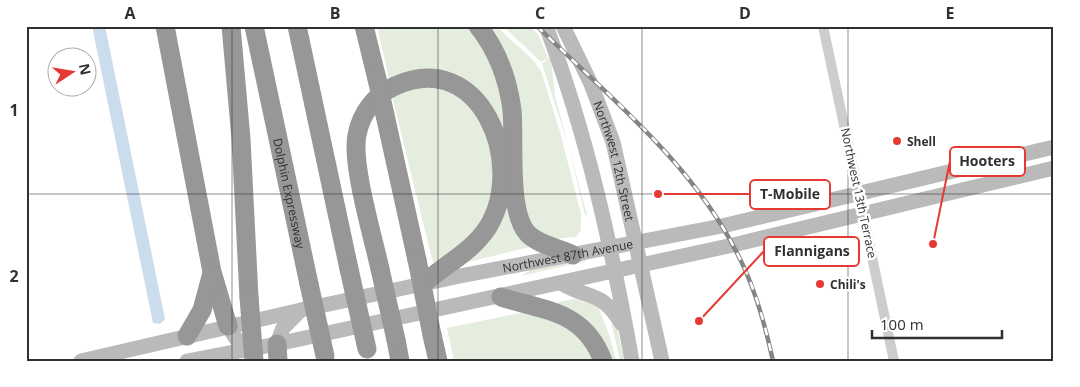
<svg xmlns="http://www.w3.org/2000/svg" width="1080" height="387" viewBox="0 0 1080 387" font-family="'Open Sans',sans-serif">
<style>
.green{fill:#e5edde}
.water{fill:#cbdced}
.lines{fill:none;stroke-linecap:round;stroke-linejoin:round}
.street{stroke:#cdcdcd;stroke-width:10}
.secondary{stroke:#bababa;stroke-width:15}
.highway{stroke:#979797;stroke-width:19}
.rail-casing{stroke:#858585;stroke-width:4.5}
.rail{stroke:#fff;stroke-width:2.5;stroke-dasharray:8;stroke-linecap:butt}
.highway-bridge{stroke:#979797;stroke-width:19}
.grid{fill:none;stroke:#303030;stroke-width:1;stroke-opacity:0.55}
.poi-dot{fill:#e63933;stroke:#fff;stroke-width:2}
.labels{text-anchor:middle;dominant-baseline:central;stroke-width:5;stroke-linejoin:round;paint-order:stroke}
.poi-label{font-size:12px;font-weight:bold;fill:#303030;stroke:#fff;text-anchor:start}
.street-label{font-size:12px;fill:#303030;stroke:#fff}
.leader{fill:none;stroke:#e63933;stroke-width:2}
.callout-dot{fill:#e63933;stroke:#fff;stroke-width:2}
.callout{fill:#fff;stroke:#e63933;stroke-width:2}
.callout-label{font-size:14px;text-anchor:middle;font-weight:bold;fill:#303030}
.neatline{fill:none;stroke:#303030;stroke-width:2}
.grid-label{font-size:16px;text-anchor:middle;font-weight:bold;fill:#303030}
</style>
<rect width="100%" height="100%" fill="#fff"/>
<g class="green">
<polygon points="377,26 473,26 483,38 507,114 503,139 470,89 390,83"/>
<polygon points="486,26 496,26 533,60 541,71 560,132 581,214 581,230 576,237 552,239 524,222 516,114"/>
<polygon points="503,26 529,26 538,34 548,58 541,62"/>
<polygon points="551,56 555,96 587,215 585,215 568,144 542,64"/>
<polygon points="403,86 455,90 485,121 497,181 480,230 442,259 433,263 391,92"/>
<polygon points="504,203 509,206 530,247 468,262 465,260"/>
<polygon points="586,259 586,261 521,276 534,268"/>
<path d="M 575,299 L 598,306 L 610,337 L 616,361 L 608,361 C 595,334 589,312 557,304 L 558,302 Z"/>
<polygon points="609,312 617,326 624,361 620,361"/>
<polygon points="520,313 534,313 567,320 597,361 454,361 447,328"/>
</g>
<polygon class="water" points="92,26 105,26 165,319 160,324 153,323"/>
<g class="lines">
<polyline class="street" points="823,26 894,361"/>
<g class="secondary">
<path d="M 546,26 C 587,134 612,248 632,361"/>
<path id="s1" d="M 563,26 L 591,84 L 613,142 L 662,361"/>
<path d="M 561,283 C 591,301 600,289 622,324"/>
<polyline points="228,326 237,340 257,348"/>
<polyline points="277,344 283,328 301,310"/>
<path id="s2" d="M 81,361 L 301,310 L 460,276 L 722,226 L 1054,147"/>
<polyline points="187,361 277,344 733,245 1054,168"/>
</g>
<g class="highway">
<polyline points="165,26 212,272 228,326"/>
<polyline points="231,26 241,139 249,297"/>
<path id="s3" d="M 254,26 L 309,284"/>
<polyline points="297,26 349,269"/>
<polyline points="364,26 377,79"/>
<path d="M 478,26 C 498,51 508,79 512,110 C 515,141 507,212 528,234 C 539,245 559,248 573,255"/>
<polyline points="385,115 417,260"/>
<path d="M 380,269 C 373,237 351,163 357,135 C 361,113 375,95 395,86 C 480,47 527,163 488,227 C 471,253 445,264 423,284"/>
<path d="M 501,297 C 545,311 584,310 603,361"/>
<polyline points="432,335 438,361"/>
<polyline points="187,336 202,310 212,273"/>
<polyline points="396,340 400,361"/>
<polyline points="277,344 278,361"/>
</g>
<defs>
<path id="rail" d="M 537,26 C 608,96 692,163 737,253 C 755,287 765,324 773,361"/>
</defs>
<use href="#rail" class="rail-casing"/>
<use href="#rail" class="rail"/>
<g class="highway-bridge">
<polyline points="377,79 385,115"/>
<polyline points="417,260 432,335"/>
<polyline points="349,269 367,349"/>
<polyline points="380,269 396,340"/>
<polyline points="309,284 325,356"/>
<polyline points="249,297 254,361"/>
</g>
</g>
<path class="grid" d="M 232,26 L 232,361M 438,26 L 438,361M 642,26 L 642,361M 848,26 L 848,361M 26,194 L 1054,194"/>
<g class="poi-dot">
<circle cx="897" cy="141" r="5"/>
<circle cx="820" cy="284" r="5"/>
</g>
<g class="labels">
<g class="poi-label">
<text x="907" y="141">Shell</text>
<text x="830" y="284">Chili's</text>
</g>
<g class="street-label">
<text stroke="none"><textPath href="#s1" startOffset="145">Northwest 12th Street</textPath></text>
<text transform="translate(859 193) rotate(78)">Northwest 13th Terrace</text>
<text stroke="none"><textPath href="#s3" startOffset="171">Dolphin Expressway</textPath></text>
<text stroke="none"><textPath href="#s2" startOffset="498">Northwest 87th Avenue</textPath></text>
</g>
</g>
<path class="leader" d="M933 244L950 161M658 194L750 194M699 321L764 251"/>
<g class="callout-dot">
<circle cx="933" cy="244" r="5"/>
<circle cx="658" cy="194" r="5"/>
<circle cx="699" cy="321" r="5"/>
</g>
<g class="callout">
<rect x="950" y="147" width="75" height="29" rx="5"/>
<rect x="750" y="180" width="80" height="29" rx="5"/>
<rect x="764" y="237" width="95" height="29" rx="5"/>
</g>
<g class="callout-label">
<text x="987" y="166">Hooters</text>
<text x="790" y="199">T-Mobile</text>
<text x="812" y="256">Flannigans</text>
</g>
<rect width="1080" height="387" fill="none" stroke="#ffffff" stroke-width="55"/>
<g transform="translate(72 72) rotate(78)"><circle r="24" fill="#ffffff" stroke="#acacac"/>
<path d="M0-4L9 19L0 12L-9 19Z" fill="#e63933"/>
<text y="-8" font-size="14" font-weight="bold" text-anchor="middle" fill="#303030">N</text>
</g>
<path d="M872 330v8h130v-8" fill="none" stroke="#303030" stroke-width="2.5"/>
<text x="880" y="330" font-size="15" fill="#303030" stroke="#ffffff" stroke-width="4" paint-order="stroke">100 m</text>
<rect x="28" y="28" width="1024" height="332" class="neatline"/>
<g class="grid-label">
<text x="130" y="19">A</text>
<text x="335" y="19">B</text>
<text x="540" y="19">C</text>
<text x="745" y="19">D</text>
<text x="950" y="19">E</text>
<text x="14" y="116">1</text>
<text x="14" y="282">2</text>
</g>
</svg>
